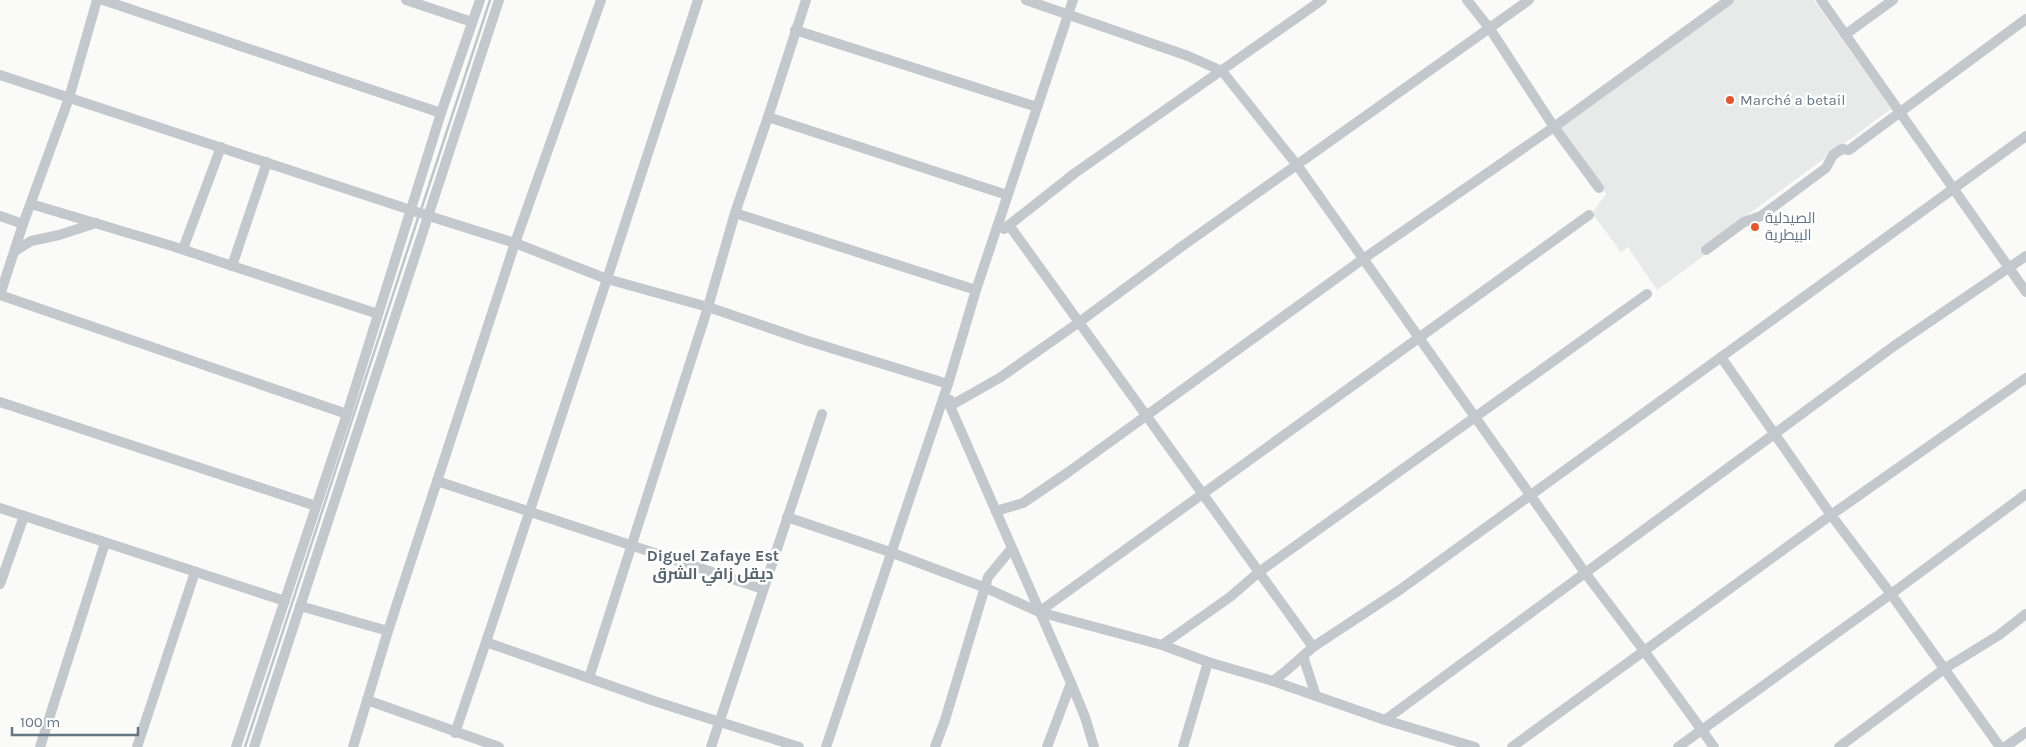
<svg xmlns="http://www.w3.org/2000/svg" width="2026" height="747" viewBox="0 0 2026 747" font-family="Karla,Cairo,sans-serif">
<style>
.built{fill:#e8e9e9}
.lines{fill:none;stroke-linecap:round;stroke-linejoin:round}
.stream{stroke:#bbc7cb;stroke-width:2.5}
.minor{stroke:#c3c8cc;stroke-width:10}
.poi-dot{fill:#e4572e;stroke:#fff;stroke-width:2}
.labels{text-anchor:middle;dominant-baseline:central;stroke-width:5;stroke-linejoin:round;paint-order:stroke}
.poi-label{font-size:15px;fill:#657683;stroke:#fff;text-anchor:start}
.neighbourhood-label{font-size:16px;font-weight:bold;fill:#57646e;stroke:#fff}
</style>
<rect width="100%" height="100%" fill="#fafaf8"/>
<polygon class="built" points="1735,0 1814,0 1891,109 1700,250 1704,256 1657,290 1628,247 1621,252 1592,213 1606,194 1559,128"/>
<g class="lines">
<g class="stream">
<polyline points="421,210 490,0"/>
<polyline points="245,747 419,215"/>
</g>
<g class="minor">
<polyline points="103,0 441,113"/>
<polyline points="406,0 472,22"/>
<polyline points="1026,0 1188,56 1222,71 1297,165 1586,574 1645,652 1714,747"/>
<polyline points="1467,0 1490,29 1554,127 1599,188"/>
<polyline points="1821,0 2026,292"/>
<polyline points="795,30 1037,107"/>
<polyline points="1846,34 1893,0"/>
<polyline points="0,75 429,216 515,243 607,279 708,307 808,341 948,384"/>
<polyline points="768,117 1007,195"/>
<polyline points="31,204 172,246 378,314"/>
<polyline points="735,213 976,290"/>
<polyline points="0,216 23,224"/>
<polyline points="1009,225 1313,647"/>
<polyline points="1004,229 1075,173 1322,0"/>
<polyline points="183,249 221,147"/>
<polyline points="1706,250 1744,222 1761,216 1807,182 1826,168 1833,155 1842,149 1849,150 2026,19"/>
<polyline points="15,251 31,241 59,235 96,223"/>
<polyline points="232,266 267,162"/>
<polyline points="0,295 347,414"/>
<polyline points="0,295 23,224 69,98 97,0"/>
<polyline points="1721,357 1831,515 1891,594 2000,747"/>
<polyline points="950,400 950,406 1071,683 1085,717 1094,747"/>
<polyline points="0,402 316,506"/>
<polyline points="950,406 1001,377 1078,323 1181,247 1529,0"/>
<polyline points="437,481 763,589"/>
<polyline points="0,508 285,601"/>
<polyline points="996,511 1023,503 1067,473 1363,259 1554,127 1729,0"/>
<polyline points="787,517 890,552 986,588 1039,612 1162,645 1208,662 1273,681 1385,720 1475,747"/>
<polyline points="0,584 24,516"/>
<polyline points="300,606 388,631"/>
<polyline points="1039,612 1589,215"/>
<polyline points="486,642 607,279 698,0"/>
<polyline points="1162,645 1230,597 1259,572 1647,294"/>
<polyline points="1303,656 1316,696"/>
<polyline points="589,678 708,307 735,213 768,117 806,0"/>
<polyline points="1273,681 1286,671 1313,647 1401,589 2026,136"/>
<polyline points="367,700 499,747"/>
<polyline points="1385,720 1894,346 2026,256"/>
<polyline points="455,733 486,642 654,701 799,747"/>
<polyline points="40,747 105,543"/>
<polyline points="137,747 195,572"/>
<polyline points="236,747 347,414 441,113 480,0"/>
<polyline points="254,747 499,0"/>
<polyline points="353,747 388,631 515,243 601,0"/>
<polyline points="711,747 822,414"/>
<polyline points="826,747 948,384 976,290 1073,0"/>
<polyline points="935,747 945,720 988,577 1012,548"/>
<polyline points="1047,747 1071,683"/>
<polyline points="1183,747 1208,662"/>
<polyline points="1512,747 1831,515 2026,378"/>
<polyline points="1678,747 1891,594 2026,494"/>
<polyline points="1839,747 1944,669 1999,635 2026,614"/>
<polyline points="2005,747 2026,732"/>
</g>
</g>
<g class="poi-dot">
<circle cx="1730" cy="100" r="5"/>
<circle cx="1755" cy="227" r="5"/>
</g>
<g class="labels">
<g class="poi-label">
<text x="1740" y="100">Marché a betail</text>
<text x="1765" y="218">الصيدلية<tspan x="1765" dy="17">البيطرية</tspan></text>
</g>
<g class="neighbourhood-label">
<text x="713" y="555">Diguel Zafaye Est<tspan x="713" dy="18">ديقل زافي الشرق</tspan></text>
</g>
</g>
<path d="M12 727v8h126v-8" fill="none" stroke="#657683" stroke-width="2.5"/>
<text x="20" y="727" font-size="15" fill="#657683" stroke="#ffffff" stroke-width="4" paint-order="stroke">100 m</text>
</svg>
